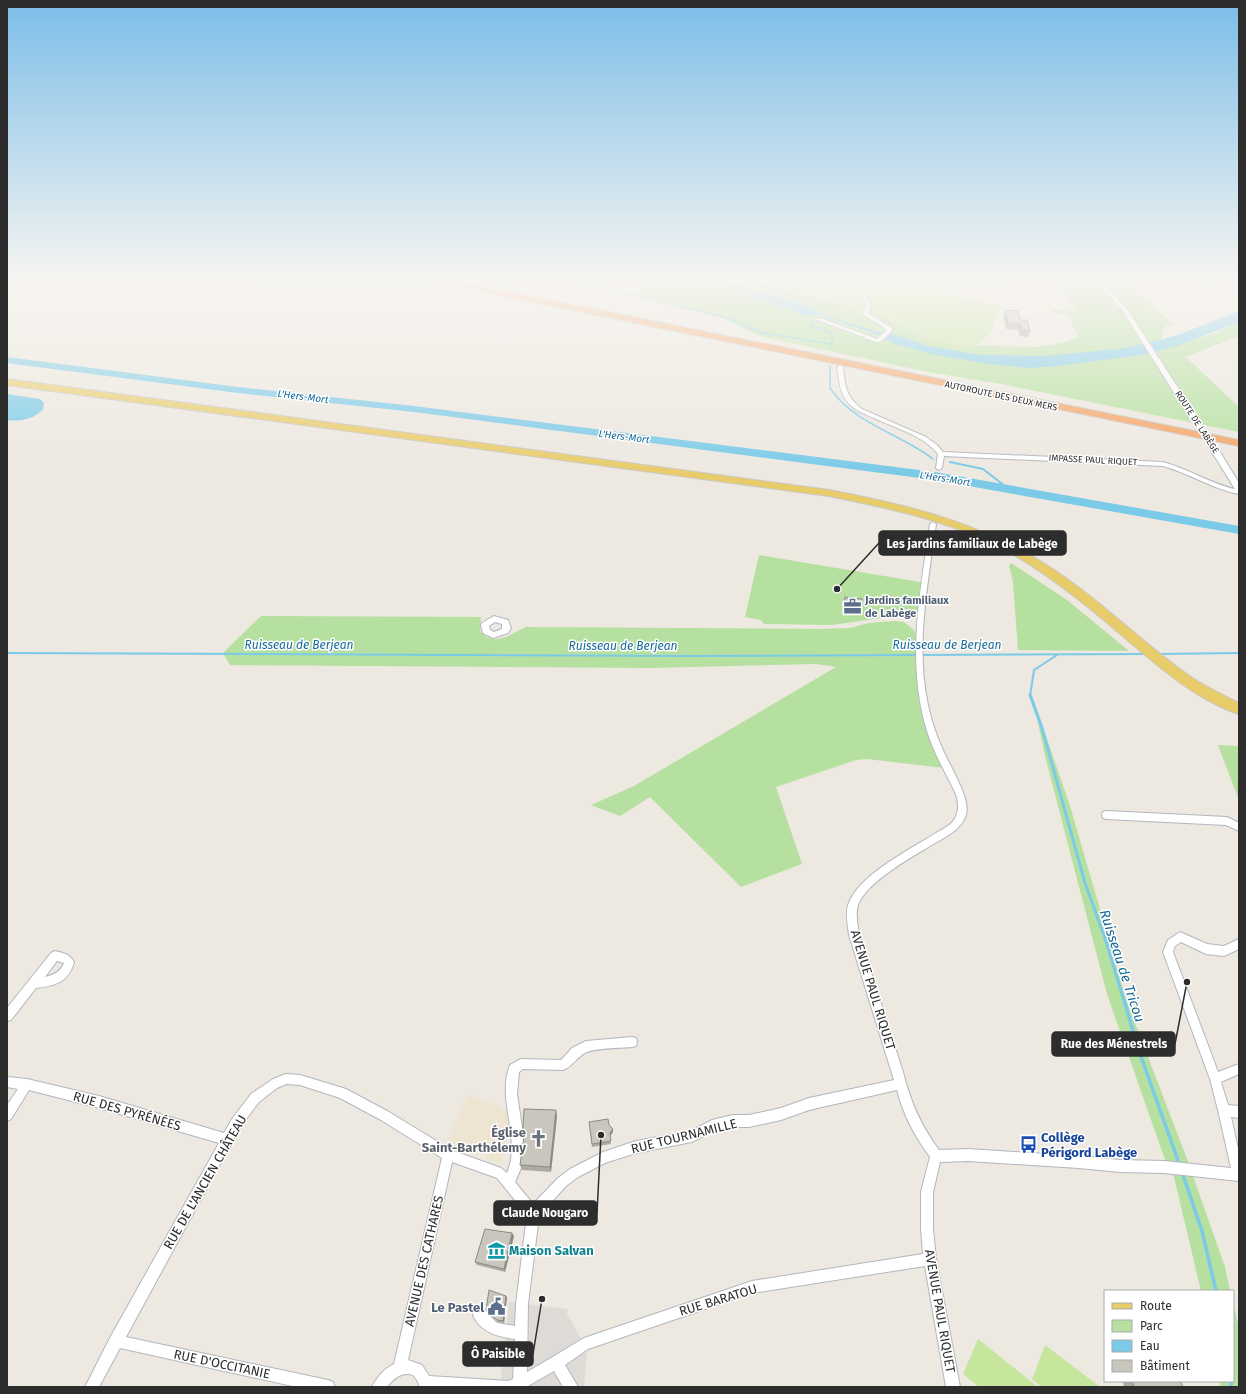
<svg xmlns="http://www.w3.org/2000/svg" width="1246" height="1394" viewBox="0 0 1246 1394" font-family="'Fira Sans',sans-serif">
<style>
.education{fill:#ede4d1}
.green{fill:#b6e0a0}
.pitch{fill:#c7e69d}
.plaza{fill:#dedbd7}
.water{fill:#7acae8}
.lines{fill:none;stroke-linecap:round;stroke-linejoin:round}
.stream-far3{stroke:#7acae8;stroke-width:1.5}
.stream-far2{stroke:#7acae8;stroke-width:2}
.stream-far1{stroke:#7acae8;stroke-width:3}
.stream{stroke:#7acae8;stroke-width:3.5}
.river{fill:#7acae8;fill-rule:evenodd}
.minor-casing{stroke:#b3b6bf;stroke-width:2}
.tertiary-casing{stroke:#b3b6bf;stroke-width:2}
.primary-casing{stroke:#c8c8c8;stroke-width:2}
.motorway-casing{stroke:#c8c8c8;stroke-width:2}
.minor{fill:#fff;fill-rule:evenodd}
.tertiary{fill:#fff;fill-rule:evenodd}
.primary{fill:#e9cc6a;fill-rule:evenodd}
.motorway{fill:#f5a364;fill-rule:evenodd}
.tertiary-bridge-casing{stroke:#b3b6bf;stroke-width:8;stroke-linecap:butt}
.tertiary-bridge{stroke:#fff;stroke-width:7}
.wall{fill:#adaaa3}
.shaded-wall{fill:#8d8b85}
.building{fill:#c9c6be;stroke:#8d8b85}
.labels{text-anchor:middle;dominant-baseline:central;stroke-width:3;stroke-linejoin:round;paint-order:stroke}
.far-street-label{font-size:9px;fill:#2d2d2d;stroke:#fff}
.far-water-label{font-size:10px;font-style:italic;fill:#166a98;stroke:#fff}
.service-label{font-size:11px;font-weight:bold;fill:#4e5e75;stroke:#fff;text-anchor:start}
.water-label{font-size:12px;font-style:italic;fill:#166a98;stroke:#fff}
.near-street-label{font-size:13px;fill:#2d2d2d;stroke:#fff}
.near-worship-label{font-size:13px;font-weight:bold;fill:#5b616d;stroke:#fff;text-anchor:end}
.near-transit-label{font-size:13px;font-weight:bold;fill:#164399;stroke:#fff;text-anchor:start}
.near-culture-label{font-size:13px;font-weight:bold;fill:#0d838f;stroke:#fff;text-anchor:start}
.near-service-label{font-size:13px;font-weight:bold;fill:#4e5e75;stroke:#fff;text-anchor:end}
.near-water-label{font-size:14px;font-style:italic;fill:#166a98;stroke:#fff}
.leader{fill:none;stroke:#2d2d2d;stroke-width:1.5}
.callout-dot{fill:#2d2d2d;stroke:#fff;stroke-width:1.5}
.callout{fill:#2d2d2d;stroke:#2d2d2d;stroke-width:1.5}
.callout-label{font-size:12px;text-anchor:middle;font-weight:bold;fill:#fff}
</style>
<rect width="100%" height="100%" fill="#ede8e0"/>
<polygon class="education" points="468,1094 490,1104 499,1105 498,1109 508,1110 507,1138 502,1162 487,1160 487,1156 469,1153 449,1143 453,1128"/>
<g class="green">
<polygon points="653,279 750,279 782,289 831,300 853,309 883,317 926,337 956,345 1037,347 1062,343 1078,337 1067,314 1053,313 1051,309 1075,311 1065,291 1051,279 1122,279 1173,324 1165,326 1158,351 1215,333 1239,322 1239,336 1186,357 1239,407 1239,432 1001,384 928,372 759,336 721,318 632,294"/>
<polygon points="759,555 920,582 924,585 919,612 918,616 911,618 888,617 832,625 764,624 761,620 745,617"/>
<polygon points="1011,563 1067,600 1129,651 1018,650 1013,582 1009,566"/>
<path d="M 261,616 L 481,617 L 480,631 C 494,648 510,634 526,627 L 819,629 L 850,628 L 869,623 L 895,621 L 904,622 L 914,630 L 916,635 L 918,668 L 944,768 L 867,759 L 856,760 L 776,787 L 802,864 L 741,887 L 650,797 L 620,816 L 591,805 L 634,786 L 836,667 L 816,664 L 651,668 L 230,665 L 223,653 Z"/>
<polygon points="1032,695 1070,806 1127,1002 1187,1159 1225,1267 1230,1291 1201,1291 1174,1177 1164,1157 1107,994 1046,760"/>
<polygon points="1218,745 1239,746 1239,800"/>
<polygon points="1233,1302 1239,1328 1239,1387 1220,1387 1219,1381 1233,1381"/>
</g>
<g class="pitch">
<path d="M 813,279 L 949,279 L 940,292 L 1003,306 L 998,312 L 991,332 L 976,347 L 956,345 L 926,337 L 883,317 L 853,309 L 817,296 L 782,289 C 792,284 802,285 813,279 Z"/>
<polygon points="978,1339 1038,1387 979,1387 963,1374"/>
<polygon points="1045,1345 1100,1387 1042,1387 1032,1379"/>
</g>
<polygon class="plaza" points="509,1302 568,1309 567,1314 584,1344 587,1355 584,1387 564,1387 562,1383 557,1387 500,1387"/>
<g class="water">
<polygon points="704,279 726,279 764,293 810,306 821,314 881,333 894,334 928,346 982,355 1045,356 1126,348 1178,335 1239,311 1239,322 1177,346 1142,355 1056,366 1030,368 990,364 931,354 892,343 879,335 818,315 805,315 728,289"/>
<path d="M 7,394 L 40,399 L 44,403 L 43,409 C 35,419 19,422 7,420 Z"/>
</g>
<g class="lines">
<g class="stream-far3">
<polyline points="566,279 726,318 763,333 832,344"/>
<polyline points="742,279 804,300"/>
<polyline points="812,321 812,325 832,334 832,347"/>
<path d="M 830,366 L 830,388 C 854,424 901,434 933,459"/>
</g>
<g class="stream-far2">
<polyline points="950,462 983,469 1010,490"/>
<polyline points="7,653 684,656 1146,654"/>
<polyline points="1157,654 1239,653"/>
<polyline points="1030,696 1034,670 1057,655"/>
</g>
<polyline class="stream-far1" points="1030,695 1042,728 1085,883 1106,941 1124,1001"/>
<g class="stream">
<polyline points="1124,1000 1139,1051 1180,1166"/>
<polyline points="1182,1172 1202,1231 1216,1291"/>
<polyline points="1231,1381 1231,1387"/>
</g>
<polygon class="river" points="7,357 238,387 414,406 935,472 1239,526 1239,534 935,480 414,412 238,393 7,363"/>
<defs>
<g id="minor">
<path d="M 841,279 C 857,279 864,293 871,305 L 868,313 L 892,328 L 891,332 L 880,342 L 876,342 L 815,319 L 820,318 L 877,339 L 886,331 L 886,329 L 863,314 L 862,313 L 867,305 L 858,290 Z"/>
<path d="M 1144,279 C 1150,279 1153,282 1157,286 C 1178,302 1186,295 1207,283 L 1207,282 L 1202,279 L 1221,281 L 1223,279 L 1228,279 L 1224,284 L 1211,283 L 1211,285 C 1192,296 1178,306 1158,291 C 1153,287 1147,283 1144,279 Z"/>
<path d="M 840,365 L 843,367 C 845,386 846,397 862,409 L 926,437 L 937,445 L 943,452 L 1163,462 C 1189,469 1212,485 1239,490 L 1239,494 C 1212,489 1189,473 1163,466 L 944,456 L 942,468 L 939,470 L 937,469 L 936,468 L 938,454 C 923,435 895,428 874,418 C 862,413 851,409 844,397 C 839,388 839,377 837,367 Z"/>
<path d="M 933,522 L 936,524 C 928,583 915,646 928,705 C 931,720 936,734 942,748 C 949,765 971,798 966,815 C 961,830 947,836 935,843 C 914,856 867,881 858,905 C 855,914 858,926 859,935 L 903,1072 C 910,1101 921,1126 939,1150 L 968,1149 L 1079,1156 L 1120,1160 L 1164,1161 L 1231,1168 L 1218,1110 L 1210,1079 L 1163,952 L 1168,940 L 1180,932 L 1207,944 L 1224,946 L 1239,939 L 1239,949 L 1224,956 L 1206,954 L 1181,942 L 1175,946 L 1173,952 L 1218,1072 L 1239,1064 L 1239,1074 L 1221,1082 L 1228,1105 L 1239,1106 L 1239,1118 L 1231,1117 L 1239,1153 L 1239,1181 L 1164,1173 L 1120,1172 L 1079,1168 L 968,1161 L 940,1162 L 933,1192 L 933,1229 L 936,1259 L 960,1387 L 946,1387 L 925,1266 L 752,1293 L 588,1349 L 565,1365 L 578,1387 L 563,1387 L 554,1371 L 526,1387 L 420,1387 L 417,1380 L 413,1375 C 402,1371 393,1379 387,1387 L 372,1387 C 377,1377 384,1369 394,1364 L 442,1158 L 381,1120 L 340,1098 L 300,1085 L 286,1084 L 277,1088 L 259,1102 L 240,1127 L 126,1337 L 328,1380 L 333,1382 L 335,1387 L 297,1387 L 120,1348 L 99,1387 L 85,1387 L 111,1336 L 219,1143 L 99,1108 L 29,1090 L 11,1119 L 7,1121 L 7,1105 L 18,1089 L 7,1087 L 7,1077 L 27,1079 L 99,1096 L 224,1133 L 232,1119 L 251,1094 L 273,1079 L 286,1074 L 300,1075 L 346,1089 L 389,1112 L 451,1150 L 501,1168 L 507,1173 C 522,1138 496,1100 510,1065 L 521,1059 L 561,1060 L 572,1048 L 586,1041 L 632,1037 L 636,1038 L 637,1042 L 636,1046 L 632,1047 C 622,1048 593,1048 585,1053 C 577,1057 572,1067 563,1070 L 523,1069 L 519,1072 L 517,1094 L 524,1141 L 522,1166 L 515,1182 L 533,1204 L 558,1178 L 570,1169 L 603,1152 L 636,1141 L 691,1131 L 712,1120 L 733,1115 L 749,1115 L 781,1108 L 809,1098 L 894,1080 L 849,935 C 848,926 845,914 848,905 C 858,875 911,849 936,833 C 945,828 955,823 957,813 C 959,808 958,803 957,798 C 955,790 950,783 947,776 C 939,761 932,747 927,731 C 906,663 920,593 930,524 ZM 897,1090 C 903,1114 915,1137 930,1157 L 921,1192 L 921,1229 L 923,1254 L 752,1281 L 584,1338 L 551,1358 L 527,1372 L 528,1304 L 539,1216 L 566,1186 L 578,1177 L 605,1163 L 636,1153 L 692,1142 L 713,1131 L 733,1127 L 749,1127 L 781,1120 L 809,1110 ZM 452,1162 L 497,1178 L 527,1215 L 516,1304 L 515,1326 L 497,1323 L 484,1310 L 479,1309 L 474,1310 L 473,1315 C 480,1332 498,1337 515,1339 L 513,1379 L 508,1381 L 429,1376 L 422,1365 L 408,1360 Z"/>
<path d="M 494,616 L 508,620 L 511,628 L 508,633 L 493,638 L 483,633 L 481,625 L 482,623 ZM 495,622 L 502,624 L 502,629 L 494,632 L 490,630 L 489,626 Z"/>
<polygon points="1106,811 1227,817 1239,823 1239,831 1226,825 1106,819 1103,818 1102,815 1103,812"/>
<path d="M 55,951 C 63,953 70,954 74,962 C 69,982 55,986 36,988 L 11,1020 L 7,1021 L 7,1008 L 51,953 ZM 57,961 L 64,963 C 61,972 53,975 45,977 Z"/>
</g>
<g id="tertiary">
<polygon points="1094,279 1100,279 1127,309 1197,417 1196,419 1189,417 1123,311"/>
<polygon points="1211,447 1217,447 1239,483 1239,491 1235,489 1210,449"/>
</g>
<path id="primary" d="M 7,379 L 829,490 C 914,506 990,525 1063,576 C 1108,607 1146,646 1191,677 C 1206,687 1223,695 1239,703 L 1239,714 C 1180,695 1125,634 1075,597 C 1048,576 1020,556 989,542 C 938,518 883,507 829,496 L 7,385 Z"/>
<polygon id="motorway" points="431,279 447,279 1239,440 1239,446 435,282"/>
</defs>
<use href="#minor" class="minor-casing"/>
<use href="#tertiary" class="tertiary-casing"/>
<use href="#primary" class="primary-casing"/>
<use href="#motorway" class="motorway-casing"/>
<use href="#minor" class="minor"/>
<use href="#tertiary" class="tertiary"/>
<use href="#primary" class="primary"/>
<use href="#motorway" class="motorway"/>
<defs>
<polyline id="tertiary-bridge" points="1193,417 1214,449"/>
</defs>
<use href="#tertiary-bridge" class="tertiary-bridge-casing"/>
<use href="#tertiary-bridge" class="tertiary-bridge"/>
</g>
<g class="wall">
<polygon points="1005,310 1020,320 1030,331 1028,337 1020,336 1018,330 1006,329 1003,317"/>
<polygon points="845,597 862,607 861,611 843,609"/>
<polygon points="557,1116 551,1172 522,1170 520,1165"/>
<polygon points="589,1122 609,1125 613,1129 613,1132 610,1136 611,1144 592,1147"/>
<polygon points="512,1233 514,1236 505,1272 477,1265 475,1262"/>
<polygon points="506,1296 507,1297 504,1323 498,1322 486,1310"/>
<polygon points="1126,1381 1173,1381 1183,1387 1124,1387 1123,1382"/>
</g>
<g class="shaded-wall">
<polygon points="556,1110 557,1116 551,1172 550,1167"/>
<polygon points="613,1129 613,1132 610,1136 610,1133"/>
<polygon points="512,1233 514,1236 505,1272 504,1269"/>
<polygon points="506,1296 507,1297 504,1323 503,1321"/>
</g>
<g class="building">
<polygon points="1005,310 1018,311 1020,320 1027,320 1030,331 1022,330 1020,324 1008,323"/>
<polygon points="845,597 862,599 862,607 844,604"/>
<polygon points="524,1109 556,1110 550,1167 520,1165 524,1136 523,1126"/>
<polygon points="608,1119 609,1125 613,1129 610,1133 611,1141 592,1144 589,1122"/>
<polygon points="485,1229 512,1233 504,1269 475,1262"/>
<polygon points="489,1290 506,1296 503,1321 497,1320 486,1310"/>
<polygon points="1132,1381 1173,1381 1181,1382 1183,1387 1134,1387"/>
</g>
<linearGradient id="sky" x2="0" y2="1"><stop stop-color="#7cbde8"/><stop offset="0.59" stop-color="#f7f5f1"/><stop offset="1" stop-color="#f7f5f1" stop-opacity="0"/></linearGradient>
<rect width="1246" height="474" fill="url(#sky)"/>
<defs>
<symbol id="office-bare" viewBox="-9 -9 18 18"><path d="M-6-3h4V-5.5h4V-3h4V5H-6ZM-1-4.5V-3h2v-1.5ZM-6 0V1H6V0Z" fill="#5c6f8a" stroke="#fff" stroke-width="2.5" paint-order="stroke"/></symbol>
<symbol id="church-bare" viewBox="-9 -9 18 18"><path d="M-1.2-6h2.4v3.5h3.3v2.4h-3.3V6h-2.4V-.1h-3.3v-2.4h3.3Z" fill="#6b7280" stroke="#fff" stroke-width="2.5" paint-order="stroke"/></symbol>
<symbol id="bus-bare" viewBox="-9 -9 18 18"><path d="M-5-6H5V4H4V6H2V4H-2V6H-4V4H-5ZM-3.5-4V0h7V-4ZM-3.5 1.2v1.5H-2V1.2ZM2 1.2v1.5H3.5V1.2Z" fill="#1a4fb4" stroke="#fff" stroke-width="2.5" paint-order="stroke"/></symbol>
<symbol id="museum-bare" viewBox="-9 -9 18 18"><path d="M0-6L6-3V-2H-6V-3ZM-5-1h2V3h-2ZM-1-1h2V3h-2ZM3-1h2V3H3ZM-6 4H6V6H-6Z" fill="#0f9aa8" stroke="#fff" stroke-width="2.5" paint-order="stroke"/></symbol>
<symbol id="civic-bare" viewBox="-9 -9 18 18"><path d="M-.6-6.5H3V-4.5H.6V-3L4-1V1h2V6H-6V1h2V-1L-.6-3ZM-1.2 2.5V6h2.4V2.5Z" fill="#5c6f8a" stroke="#fff" stroke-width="2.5" paint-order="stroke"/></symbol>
</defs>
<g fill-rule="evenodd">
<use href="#office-bare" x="840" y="594" width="25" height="25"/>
<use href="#church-bare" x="526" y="1126" width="25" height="25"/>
<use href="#bus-bare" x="1016" y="1132" width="25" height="25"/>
<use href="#museum-bare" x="484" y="1238" width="25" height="25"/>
<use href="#civic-bare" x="484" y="1294" width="25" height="25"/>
</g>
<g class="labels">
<g class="far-street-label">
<text transform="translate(1001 396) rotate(12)">AUTOROUTE DES DEUX MERS</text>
<text transform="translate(1197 422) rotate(57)">ROUTE DE LABÈGE</text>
<text transform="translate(1093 460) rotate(3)">IMPASSE PAUL RIQUET</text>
</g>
<g class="far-water-label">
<text transform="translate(303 397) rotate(7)">L'Hers-Mort</text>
<text transform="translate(624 437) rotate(7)">L'Hers-Mort</text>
<text transform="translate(945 479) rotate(9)">L'Hers-Mort</text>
</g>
<g class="service-label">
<text x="865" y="600">Jardins familiaux<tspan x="865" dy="13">de Labège</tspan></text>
</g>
<g class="water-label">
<text x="299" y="645">Ruisseau de Berjean</text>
<text x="947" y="645">Ruisseau de Berjean</text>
<text x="623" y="646">Ruisseau de Berjean</text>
</g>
<g class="near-street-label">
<text transform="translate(873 990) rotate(73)">AVENUE PAUL RIQUET</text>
<text transform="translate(127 1111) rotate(16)">RUE DES PYRÉNÉES</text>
<text transform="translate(684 1136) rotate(-14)">RUE TOURNAMILLE</text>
<text transform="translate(205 1182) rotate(-60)">RUE DE L'ANCIEN CHÂTEAU</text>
<text transform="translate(424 1261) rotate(-77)">AVENUE DES CATHARES</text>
<text transform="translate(718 1300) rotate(-17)">RUE BARATOU</text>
<text transform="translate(940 1311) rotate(80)">AVENUE PAUL RIQUET</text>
<text transform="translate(222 1364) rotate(12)">RUE D'OCCITANIE</text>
</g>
<g class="near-worship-label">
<text x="526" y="1132">Église<tspan x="526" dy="15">Saint-Barthélemy</tspan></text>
</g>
<g class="near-transit-label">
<text x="1041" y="1137">Collège<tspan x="1041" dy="15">Périgord Labège</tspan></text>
</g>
<g class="near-culture-label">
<text x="509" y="1250">Maison Salvan</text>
</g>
<g class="near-service-label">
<text x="484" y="1307">Le Pastel</text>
</g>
<g class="near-water-label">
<text transform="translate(1122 966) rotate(72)">Ruisseau de Tricou</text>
</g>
</g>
<path class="leader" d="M837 589L879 543M1187 982L1175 1044M601 1135L597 1213M542 1299L533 1354"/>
<g class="callout-dot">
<circle cx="837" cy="589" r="4"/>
<circle cx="1187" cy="982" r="4"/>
<circle cx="601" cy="1135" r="4"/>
<circle cx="542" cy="1299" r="4"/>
</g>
<g class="callout">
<rect x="879" y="531" width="187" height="24" rx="4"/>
<rect x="1052" y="1032" width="123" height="24" rx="4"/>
<rect x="494" y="1201" width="103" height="24" rx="4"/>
<rect x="463" y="1342" width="70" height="24" rx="4"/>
</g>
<g class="callout-label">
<text x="972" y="548">Les jardins familiaux de Labège</text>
<text x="1114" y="1048">Rue des Ménestrels</text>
<text x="545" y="1217">Claude Nougaro</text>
<text x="498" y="1358">Ô Paisible</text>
</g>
<rect width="1246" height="1394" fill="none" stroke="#2d2d2d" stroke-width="16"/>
<rect x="1104" y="1290" width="130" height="92" fill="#ffffff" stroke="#ababab"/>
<rect x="1112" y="1303" width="20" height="6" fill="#e9cc6a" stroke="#ababab"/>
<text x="1140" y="1310" font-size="12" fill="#2d2d2d">Route</text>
<rect x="1112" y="1320" width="20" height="12" fill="#b6e0a0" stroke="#ababab"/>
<text x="1140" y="1330" font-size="12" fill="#2d2d2d">Parc</text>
<rect x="1112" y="1340" width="20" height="12" fill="#7acae8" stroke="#ababab"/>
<text x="1140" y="1350" font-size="12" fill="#2d2d2d">Eau</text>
<rect x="1112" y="1360" width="20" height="12" fill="#c9c6be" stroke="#ababab"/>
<text x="1140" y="1370" font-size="12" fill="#2d2d2d">Bâtiment</text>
</svg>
